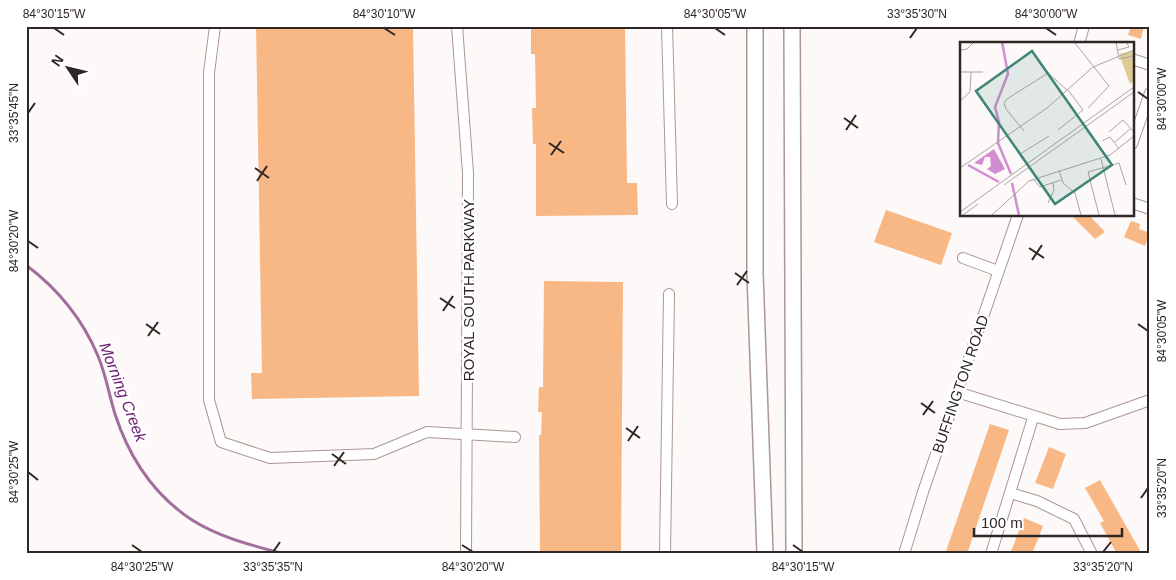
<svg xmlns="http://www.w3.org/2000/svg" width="1176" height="580" viewBox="0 0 1176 580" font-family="Arial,sans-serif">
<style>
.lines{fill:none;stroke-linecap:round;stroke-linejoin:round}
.stream{stroke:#a16e9e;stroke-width:3}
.building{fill:#f8b885}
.minor-casing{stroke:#ab9794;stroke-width:12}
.highway-casing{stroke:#ab9794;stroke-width:18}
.minor{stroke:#fff;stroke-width:10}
.highway{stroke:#fff;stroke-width:15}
.ticks{fill:none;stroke:#2f2726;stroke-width:2}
.labels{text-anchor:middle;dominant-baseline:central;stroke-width:5;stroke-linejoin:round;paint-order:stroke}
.street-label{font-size:15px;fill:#2f2726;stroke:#fff}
.water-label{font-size:16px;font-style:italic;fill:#6f1c72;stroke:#fff}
.inset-river{fill:none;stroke:#d28cd2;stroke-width:2.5}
.inset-road{fill:none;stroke:#aba5a5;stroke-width:1}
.view{fill:#3f8479;fill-opacity:0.15;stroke:#3f8479;stroke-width:2.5}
.inset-edge{fill:none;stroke:#2f2726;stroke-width:2.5}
.neatline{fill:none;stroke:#2f2726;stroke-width:2}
.ticks-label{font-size:12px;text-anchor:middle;fill:#2f2726}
</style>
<rect width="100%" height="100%" fill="#fef9f9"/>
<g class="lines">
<path class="stream" d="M 26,265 C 58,289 83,320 98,356 C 106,375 109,395 115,414 C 129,457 154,495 192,520 C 221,538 251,545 284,554"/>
</g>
<g class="building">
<polygon points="256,26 413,26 419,396 252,399 251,373 262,373"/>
<polygon points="531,26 625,26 627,183 637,183 638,215 536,216 536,144 533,144 532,108 536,108 535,54 531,54"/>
<polygon points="1131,26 1144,26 1141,39 1128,35"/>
<polygon points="886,210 952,233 941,265 874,242"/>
<polygon points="1071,215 1089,215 1105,232 1095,239"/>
<polygon points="1131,221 1140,224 1139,229 1150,233 1145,246 1124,237"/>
<polygon points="544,281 623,282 621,554 540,554 539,435 541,435 542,412 538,412 539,387 543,387"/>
<polygon points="990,424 1009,430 967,554 945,554"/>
<polygon points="1049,447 1066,454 1053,489 1035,483"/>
<polygon points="1100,480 1142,554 1117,554 1100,523 1104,521 1085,488"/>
<polygon points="1024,518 1043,526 1032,554 1010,554"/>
</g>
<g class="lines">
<defs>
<g id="minor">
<polyline points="215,26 209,73 209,400 221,442 270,458 374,454 427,432 515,437"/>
<polyline points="457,26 468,173 466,554"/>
<polyline points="667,26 672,204"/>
<polyline points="1079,44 1084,26"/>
<polyline points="1132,59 1150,65"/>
<polyline points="1132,144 1150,93"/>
<polyline points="1132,203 1150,209"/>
<polyline points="963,258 998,271"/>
<polyline points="957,392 1060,424 1085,423 1150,400"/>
<polyline points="1010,493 1037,501 1074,519 1092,554"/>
<polyline points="665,554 669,294"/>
<polyline points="904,554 923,492 1018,215"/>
<polyline points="991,554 1033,418"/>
</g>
<g id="highway">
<polyline points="755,26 755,273 765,554"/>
<polyline points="792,26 794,554"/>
</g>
</defs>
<use href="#minor" class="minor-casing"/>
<use href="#highway" class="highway-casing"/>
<use href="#minor" class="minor"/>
<use href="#highway" class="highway"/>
</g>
<path class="ticks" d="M 54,28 L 64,35M 384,28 L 395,35M 715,28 L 725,35M 1046,28 L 1056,35M 910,38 L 917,28M 1138,92 L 1148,99M 28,113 L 35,103M 844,118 L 858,128M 846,130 L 856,115M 549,143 L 564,153M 551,155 L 561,141M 255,168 L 269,178M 257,181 L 267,166M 28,241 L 38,248M 1029,248 L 1044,258M 1032,260 L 1042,245M 735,273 L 749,283M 737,285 L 747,271M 440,298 L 455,308M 443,311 L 453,296M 146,324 L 160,334M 1138,324 L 1148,331M 148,336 L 158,322M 921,403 L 935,413M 923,415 L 933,401M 626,428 L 640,438M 628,441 L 638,426M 332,454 L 346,464M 334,466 L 344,452M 28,472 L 38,480M 1141,498 L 1148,488M 132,545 L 142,552M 462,545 L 473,552M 793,545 L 803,552M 273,552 L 280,542M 1103,552 L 1111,542"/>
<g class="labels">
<g class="street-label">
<text transform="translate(468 290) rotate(-90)">ROYAL SOUTH PARKWAY</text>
<text transform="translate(960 384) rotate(-71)">BUFFINGTON ROAD</text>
</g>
<g class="water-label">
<text transform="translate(123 392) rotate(69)">Morning Creek</text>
</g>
</g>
<g transform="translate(960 42)">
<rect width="174" height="174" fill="#fef9f9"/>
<path d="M 174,9 L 174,39 L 170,42 L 159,12 Z" fill="#dfca93"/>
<path d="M 34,107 L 45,127 L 35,132 L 27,127 L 31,124 L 30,115 L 25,115 L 22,123 L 14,121 Z" fill="#d28cd2"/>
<path class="inset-river" d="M 42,0 L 48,32 L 35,65 L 39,80 L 38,101 L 51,132M 8,123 L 39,140M 52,141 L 59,173"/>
<path class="inset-road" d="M 156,0 L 159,17 L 173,14M 115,1 L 149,44 L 128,66M 0,8 L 7,7 L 14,0M 158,8 L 169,5 L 167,1M 0,30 L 23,30M 0,59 L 10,50 L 11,30M 98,88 L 123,68 L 108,48M 64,89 L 46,67 L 44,61 L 47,57 L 88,31 L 107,48M 149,90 L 163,78 L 174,90M 47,94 L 60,112 L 89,94M 142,99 L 150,95 L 159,107M 155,100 L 170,87M 141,117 L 155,173M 0,126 L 87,66 L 133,25 L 174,8M 99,128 L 103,141 L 115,151 L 121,173M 73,137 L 80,145 L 101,138M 44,143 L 174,50M 88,161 L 94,148 L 93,140M 0,170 L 174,45M 3,173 L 18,162M 32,173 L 69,139 L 150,113 L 174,94M 139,173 L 128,130 L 159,121 L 166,143"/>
<path class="view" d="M 72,9 L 152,123 L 95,162 L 16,49 Z"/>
<rect width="174" height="174" class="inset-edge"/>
</g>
<rect width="1176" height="580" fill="none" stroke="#ffffff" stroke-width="55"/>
<g transform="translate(68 68) rotate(305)" stroke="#ffffff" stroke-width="4" paint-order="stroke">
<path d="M0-4L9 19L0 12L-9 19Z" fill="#2f2726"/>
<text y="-8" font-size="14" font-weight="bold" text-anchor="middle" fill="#2f2726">N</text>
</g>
<path d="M974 528v8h148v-8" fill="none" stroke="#2f2726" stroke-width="2.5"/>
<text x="981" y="528" font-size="15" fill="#2f2726" stroke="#ffffff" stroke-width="4" paint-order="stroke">100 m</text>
<rect x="28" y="28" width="1120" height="524" class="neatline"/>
<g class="ticks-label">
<text x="54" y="18">84°30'15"W</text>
<text x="384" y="18">84°30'10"W</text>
<text x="715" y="18">84°30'05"W</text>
<text x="917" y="18">33°35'30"N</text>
<text x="1046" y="18">84°30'00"W</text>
<text transform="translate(1162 99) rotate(-90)" y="4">84°30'00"W</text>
<text transform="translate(14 113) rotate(-90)" y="4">33°35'45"N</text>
<text transform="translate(14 241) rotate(-90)" y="4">84°30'20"W</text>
<text transform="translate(1162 331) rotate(-90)" y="4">84°30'05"W</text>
<text transform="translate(14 472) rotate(-90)" y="4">84°30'25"W</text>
<text transform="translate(1162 488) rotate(-90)" y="4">33°35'20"N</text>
<text x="142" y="571">84°30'25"W</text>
<text x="273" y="571">33°35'35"N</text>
<text x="473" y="571">84°30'20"W</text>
<text x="803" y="571">84°30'15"W</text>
<text x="1103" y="571">33°35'20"N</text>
</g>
</svg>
